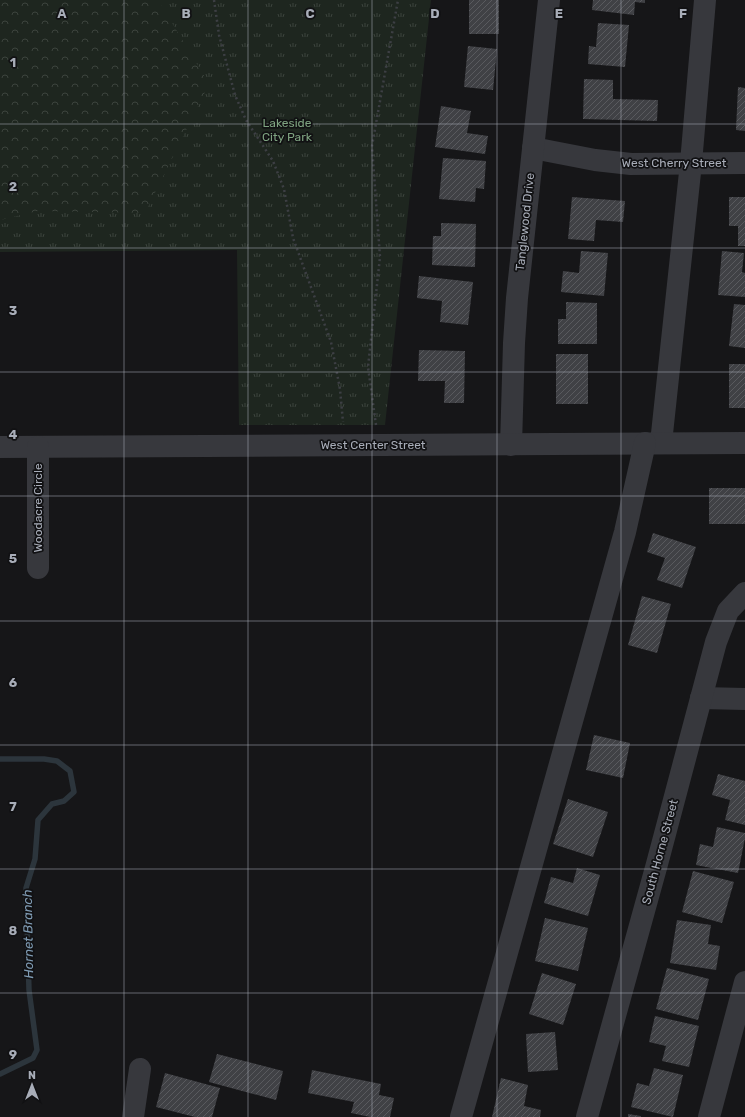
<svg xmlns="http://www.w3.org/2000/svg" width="745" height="1117" viewBox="0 0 745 1117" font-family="Rubik,sans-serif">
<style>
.grass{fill:url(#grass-tufts)}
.forest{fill:url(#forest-crowns)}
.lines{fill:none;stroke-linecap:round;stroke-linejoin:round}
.stream{stroke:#2c353c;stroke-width:5.5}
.building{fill:url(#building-hatch)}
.path{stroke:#3d3f44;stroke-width:2.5;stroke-dasharray:2 3;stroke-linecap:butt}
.minor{stroke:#37383d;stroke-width:22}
.grid{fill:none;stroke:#a8adb8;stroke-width:1;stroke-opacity:0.55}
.labels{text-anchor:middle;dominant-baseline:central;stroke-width:3.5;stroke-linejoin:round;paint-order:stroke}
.park-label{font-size:12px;fill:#7fa381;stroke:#111113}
.street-label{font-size:12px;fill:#a8adb8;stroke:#111113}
.water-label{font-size:13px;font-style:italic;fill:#7f9bb3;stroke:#111113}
.grid-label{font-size:13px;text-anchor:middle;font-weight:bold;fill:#a8adb8;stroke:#111113;stroke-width:3.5;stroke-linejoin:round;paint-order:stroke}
</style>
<defs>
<pattern id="grass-tufts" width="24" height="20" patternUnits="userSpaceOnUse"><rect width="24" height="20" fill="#1e261f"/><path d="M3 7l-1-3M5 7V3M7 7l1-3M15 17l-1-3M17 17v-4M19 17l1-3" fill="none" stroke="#3c433d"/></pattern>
<pattern id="forest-crowns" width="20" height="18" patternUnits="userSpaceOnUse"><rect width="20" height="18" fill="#1e261f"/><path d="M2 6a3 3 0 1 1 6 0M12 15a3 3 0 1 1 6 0" fill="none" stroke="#3c433d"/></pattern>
<pattern id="building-hatch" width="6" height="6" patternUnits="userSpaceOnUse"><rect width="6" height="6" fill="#404145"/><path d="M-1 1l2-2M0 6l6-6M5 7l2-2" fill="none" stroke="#595a5e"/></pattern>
</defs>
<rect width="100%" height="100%" fill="#161618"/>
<polygon class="grass" points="0,0 431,0 385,425 239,425 237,250 0,252"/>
<polygon class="forest" points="0,0 158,0 209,84 145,213 38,211 0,220"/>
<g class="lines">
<polyline class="stream" points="0,759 44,759 57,761 70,771 74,792 64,801 52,804 38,820 35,859 26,888 29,990 37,1050 33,1058 0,1074"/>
</g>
<g class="building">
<rect x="469" y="0" width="30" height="34"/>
<polygon points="593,0 645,0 645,3 635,2 634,15 592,10"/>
<polygon points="598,23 629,25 625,67 588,64 589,46 596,47"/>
<polygon points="468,46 497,49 493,90 464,87"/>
<polygon points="584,79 613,80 613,99 658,100 657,121 583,119"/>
<polygon points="738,87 745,88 745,131 736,130"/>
<polygon points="441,106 471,111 467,133 488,136 485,154 435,147"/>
<polygon points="443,158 486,161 484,189 476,188 475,202 439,199"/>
<polygon points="572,197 625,201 623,222 596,220 594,241 568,239"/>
<polygon points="729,197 745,197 745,246 738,246 738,226 729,226"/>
<polygon points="441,223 476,224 475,267 432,265 433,236 441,236"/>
<polygon points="581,251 608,253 604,296 561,292 563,271 579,273"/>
<polygon points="722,251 744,253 742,272 745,273 745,297 718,295"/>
<polygon points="419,276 473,282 468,325 440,322 442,301 417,298"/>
<polygon points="566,302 597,303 597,344 558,344 558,319 566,319"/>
<polygon points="734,304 745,305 745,348 729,346"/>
<polygon points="419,350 465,351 464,403 444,403 445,381 418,381"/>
<rect x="556" y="354" width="32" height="50"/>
<rect x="729" y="364" width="16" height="44"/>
<rect x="709" y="488" width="36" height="36"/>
<polygon points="653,533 696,547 682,588 657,580 665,558 647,552"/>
<polygon points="642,596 671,604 657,653 628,645"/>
<polygon points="594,735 630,743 623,778 586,770"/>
<polygon points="718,774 745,781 745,825 725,820 730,800 712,795"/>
<polygon points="568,799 608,812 593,857 553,844"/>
<polygon points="717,827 745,833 745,838 738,873 696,865 700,844 713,847"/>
<polygon points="577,868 600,875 588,916 544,903 551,877 573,883"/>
<polygon points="693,871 734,882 722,923 682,912"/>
<polygon points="545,918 588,928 578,971 535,961"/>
<polygon points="677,920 711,925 708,944 720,946 716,970 670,963"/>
<polygon points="667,968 709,979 698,1020 656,1009"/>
<polygon points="542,973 576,984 563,1025 529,1014"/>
<polygon points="655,1016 699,1026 689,1067 662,1061 666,1046 649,1042"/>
<polygon points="555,1032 558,1070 528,1072 526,1034"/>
<polygon points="217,1054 283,1071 276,1100 209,1082"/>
<polygon points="654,1068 683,1075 673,1117 631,1107 637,1083 649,1086"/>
<polygon points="312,1070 381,1084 379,1095 394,1098 390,1117 370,1117 351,1113 354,1102 308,1093"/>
<polygon points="165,1073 220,1088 212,1117 195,1117 156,1107"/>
<polygon points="501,1078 528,1085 524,1106 541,1110 540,1117 492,1117"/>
<polygon points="628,1114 641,1116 641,1117 628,1117"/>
</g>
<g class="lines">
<g class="path">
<polyline points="214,0 219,35 235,95 246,120 273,161 284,189 293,238 331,342 340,389 343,422"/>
<polyline points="376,425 368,367 380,257 372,146 398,0"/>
</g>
<g class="minor">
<polyline points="533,148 595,160 631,164 745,163"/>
<polyline points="661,443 691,163 705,0"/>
<polyline points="511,445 514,343 517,298 549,0"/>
<polyline points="0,447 745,443"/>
<polyline points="38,447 38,568"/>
<polyline points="701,698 745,699"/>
<polyline points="133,1117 140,1069"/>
<polyline points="461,1117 625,532 645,443"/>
<polyline points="587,1117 657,864 716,642 728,611 745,593"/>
<polyline points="709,1117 745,982"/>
</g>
</g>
<path class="grid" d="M 124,0 L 124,1117M 248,0 L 248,1117M 372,0 L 372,1117M 497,0 L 497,1117M 621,0 L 621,1117M 0,124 L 745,124M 0,248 L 745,248M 0,372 L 745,372M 0,496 L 745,496M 0,621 L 745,621M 0,745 L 745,745M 0,869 L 745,869M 0,993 L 745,993"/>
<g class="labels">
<g class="park-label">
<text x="287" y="123">Lakeside<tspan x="287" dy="14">City Park</tspan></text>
</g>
<g class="street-label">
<text x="674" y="163">West Cherry Street</text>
<text transform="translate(525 222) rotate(-84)">Tanglewood Drive</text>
<text x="373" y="445">West Center Street</text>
<text transform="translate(38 508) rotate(-90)">Woodacre Circle</text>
<text transform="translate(660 852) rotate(-75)">South Horne Street</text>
</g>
<g class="water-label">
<text transform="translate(28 934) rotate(-91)">Hornet Branch</text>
</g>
</g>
<g class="grid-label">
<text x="62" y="18">A</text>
<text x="186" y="18">B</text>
<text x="310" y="18">C</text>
<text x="435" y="18">D</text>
<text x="559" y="18">E</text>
<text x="683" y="18">F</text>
<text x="13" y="67">1</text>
<text x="13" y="191">2</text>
<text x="13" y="315">3</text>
<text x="13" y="439">4</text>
<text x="13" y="563">5</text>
<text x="13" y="687">6</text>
<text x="13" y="811">7</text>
<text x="13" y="935">8</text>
<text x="13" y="1059">9</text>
</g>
<g transform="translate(32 1085)" stroke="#111113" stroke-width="3" paint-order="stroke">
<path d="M0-3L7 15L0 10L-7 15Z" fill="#a8adb8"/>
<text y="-6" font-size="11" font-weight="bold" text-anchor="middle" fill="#a8adb8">N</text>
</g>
</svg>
